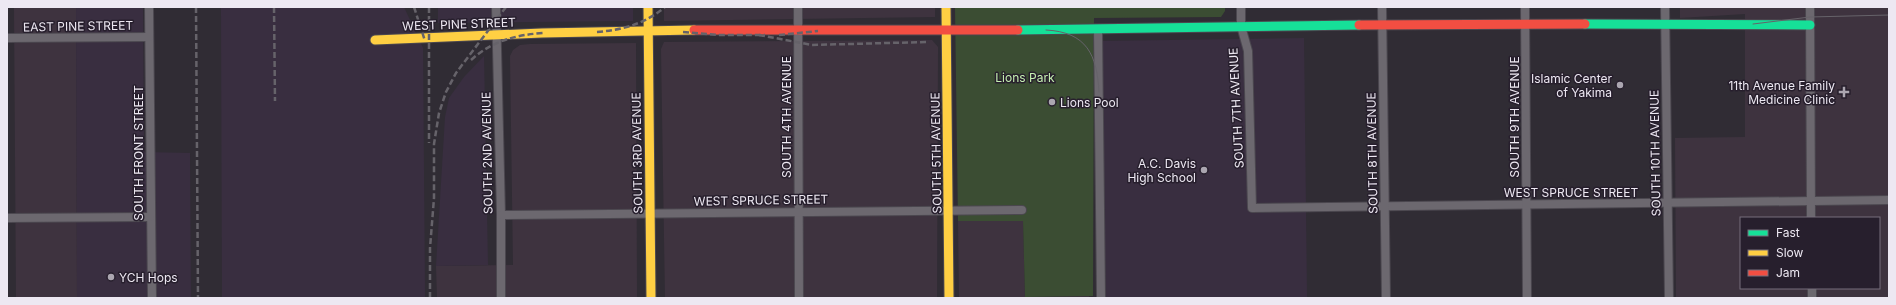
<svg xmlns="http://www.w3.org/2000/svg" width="1896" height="305" viewBox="0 0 1896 305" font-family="Inter,sans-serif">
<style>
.commercial{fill:#3e333f;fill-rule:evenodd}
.built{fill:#392e40}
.park{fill:#3b4d33}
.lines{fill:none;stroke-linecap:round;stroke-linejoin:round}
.street-casing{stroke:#4b474f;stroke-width:10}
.fast-casing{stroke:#4b474f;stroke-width:11}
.slow-casing{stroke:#4b474f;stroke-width:11}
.jam-casing{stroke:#4b474f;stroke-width:11}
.street{stroke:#6c686f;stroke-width:8}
.fast{stroke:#16e098;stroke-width:9}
.slow{stroke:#ffcf43;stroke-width:9}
.jam{stroke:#f24e42;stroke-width:9}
.tram{stroke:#66636a;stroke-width:1}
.rail{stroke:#66636a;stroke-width:2.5;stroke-dasharray:6 3;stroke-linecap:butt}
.poi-dot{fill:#aba6b0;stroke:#271f2d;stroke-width:1.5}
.labels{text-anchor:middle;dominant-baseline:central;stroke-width:3;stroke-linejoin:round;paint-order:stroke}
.street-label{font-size:12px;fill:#ede8f2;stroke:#271f2d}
.park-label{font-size:12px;fill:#c5f0b1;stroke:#271f2d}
.poi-label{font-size:12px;fill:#ede8f2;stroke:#271f2d;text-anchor:end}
</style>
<rect width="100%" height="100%" fill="#302c34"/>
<g class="commercial">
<polygon points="14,7 76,7 77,298 16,298"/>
<polygon points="664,7 935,7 935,17 664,21"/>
<path d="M 1680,7 L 1889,7 L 1889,298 L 1676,298 L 1675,138 L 1745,137 L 1745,14 L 1680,18 ZM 1741,218 L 1879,218 L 1879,288 L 1741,288 Z"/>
<polygon points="932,40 938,47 937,298 665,298 661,49 664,42"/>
<polygon points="636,43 637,298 437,298 436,266 513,265 510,56 513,50 520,45 530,44"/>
<polygon points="958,221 1023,221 1025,297 1089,296 1089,298 959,298"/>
</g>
<g class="built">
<polygon points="76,7 143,7 144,152 190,153 191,298 77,298"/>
<polygon points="221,7 404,7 423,48 425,298 222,298"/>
<polygon points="438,7 633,7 633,21 438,23"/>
<polygon points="1304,38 1307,298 1106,298 1100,41"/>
<polygon points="484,56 488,265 436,266 445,117 449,98 464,77"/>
</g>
<polygon class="park" points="955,7 1225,7 1225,11 1221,17 1094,18 1093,296 1025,297 1023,221 958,221"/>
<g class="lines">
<defs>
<g id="street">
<polyline points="149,7 152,298"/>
<polyline points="496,7 501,215 501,298"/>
<polyline points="798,7 799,298"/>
<polyline points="1241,7 1241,26 1248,51 1252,208 1889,200"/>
<polyline points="1382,7 1386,298"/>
<polyline points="1525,7 1527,298"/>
<polyline points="1665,7 1669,298"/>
<polyline points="1810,7 1811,218"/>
<polyline points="1098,29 1101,298"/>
<polyline points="7,38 149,37"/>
<polyline points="501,215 1022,210"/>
<polyline points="7,218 150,217"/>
<polyline points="1812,288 1812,298"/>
</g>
<g id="fast">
<polyline points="1585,24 1810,25"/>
<polyline points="1018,30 1359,25"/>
</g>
<g id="slow">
<polyline points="648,7 651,298"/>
<polyline points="946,7 949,298"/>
<polyline points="375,40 542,33 694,30"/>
</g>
<g id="jam">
<polyline points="1359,25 1585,24"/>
<polyline points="694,30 1018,30"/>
</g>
</defs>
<use href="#street" class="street-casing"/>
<use href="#fast" class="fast-casing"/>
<use href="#slow" class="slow-casing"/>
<use href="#jam" class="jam-casing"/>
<use href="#street" class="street"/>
<use href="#fast" class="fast"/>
<use href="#slow" class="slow"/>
<use href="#jam" class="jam"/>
<g class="tram">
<polyline points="1753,24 1810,17 1889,15"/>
<path d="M 1046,30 C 1087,32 1097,55 1099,92"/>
</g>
<g class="rail">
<polyline points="196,7 198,298"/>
<polyline points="274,7 275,101"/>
<polyline points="414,7 425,41"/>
<polyline points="429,7 429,143"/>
<path d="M 597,32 C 622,30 645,24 665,7"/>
<polyline points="683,32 718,35 765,35"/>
<polyline points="759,35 812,45 926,42"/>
<polyline points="779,35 818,31"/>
<path d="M 471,60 C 492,41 515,35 543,33"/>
<polyline points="430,298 430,248 434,198 434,144 439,113 446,92 456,73 506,7"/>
</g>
</g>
<g class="poi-dot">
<circle cx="1620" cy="85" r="4"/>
<path d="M1842 86h4v4h4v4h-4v4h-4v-4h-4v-4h4z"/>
<circle cx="1052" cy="102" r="4"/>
<circle cx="1204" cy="170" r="4"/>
<circle cx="111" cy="277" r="4"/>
</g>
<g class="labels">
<g class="street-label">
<text transform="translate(459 24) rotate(-2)">WEST PINE STREET</text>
<text transform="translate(78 26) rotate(-1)">EAST PINE STREET</text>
<text transform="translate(1236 108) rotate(-93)">SOUTH 7TH AVENUE</text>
<text transform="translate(786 117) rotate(-90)">SOUTH 4TH AVENUE</text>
<text transform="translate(1514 117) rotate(-90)">SOUTH 9TH AVENUE</text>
<text transform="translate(138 153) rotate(-90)">SOUTH FRONT STREET</text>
<text transform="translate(487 153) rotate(-91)">SOUTH 2ND AVENUE</text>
<text transform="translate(637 153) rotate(-91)">SOUTH 3RD AVENUE</text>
<text transform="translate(936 153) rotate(-91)">SOUTH 5TH AVENUE</text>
<text transform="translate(1372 153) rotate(-91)">SOUTH 8TH AVENUE</text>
<text transform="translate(1655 153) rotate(-91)">SOUTH 10TH AVENUE</text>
<text x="1571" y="192">WEST SPRUCE STREET</text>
<text transform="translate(761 200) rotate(-1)">WEST SPRUCE STREET</text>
</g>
<g class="park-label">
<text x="1025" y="77">Lions Park</text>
</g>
<g class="poi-label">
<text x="1612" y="78">Islamic Center<tspan x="1612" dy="14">of Yakima</tspan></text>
<text x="1835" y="85">11th Avenue Family<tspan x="1835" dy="14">Medicine Clinic</tspan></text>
<text x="1060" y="102" text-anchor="start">Lions Pool</text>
<text x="1196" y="163">A.C. Davis<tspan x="1196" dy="14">High School</tspan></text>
<text x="119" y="277" text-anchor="start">YCH Hops</text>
</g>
</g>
<rect width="1896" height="305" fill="none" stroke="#ede8f2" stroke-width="16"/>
<rect x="1740" y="217" width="140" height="72" fill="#271f2d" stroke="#766f7c"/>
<rect x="1748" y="230" width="20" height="6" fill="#16e098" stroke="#766f7c"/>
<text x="1776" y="237" font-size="12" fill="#ede8f2">Fast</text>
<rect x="1748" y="250" width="20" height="6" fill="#ffcf43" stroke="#766f7c"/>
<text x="1776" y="257" font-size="12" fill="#ede8f2">Slow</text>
<rect x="1748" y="270" width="20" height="6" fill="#f24e42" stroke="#766f7c"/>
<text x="1776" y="277" font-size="12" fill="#ede8f2">Jam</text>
</svg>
